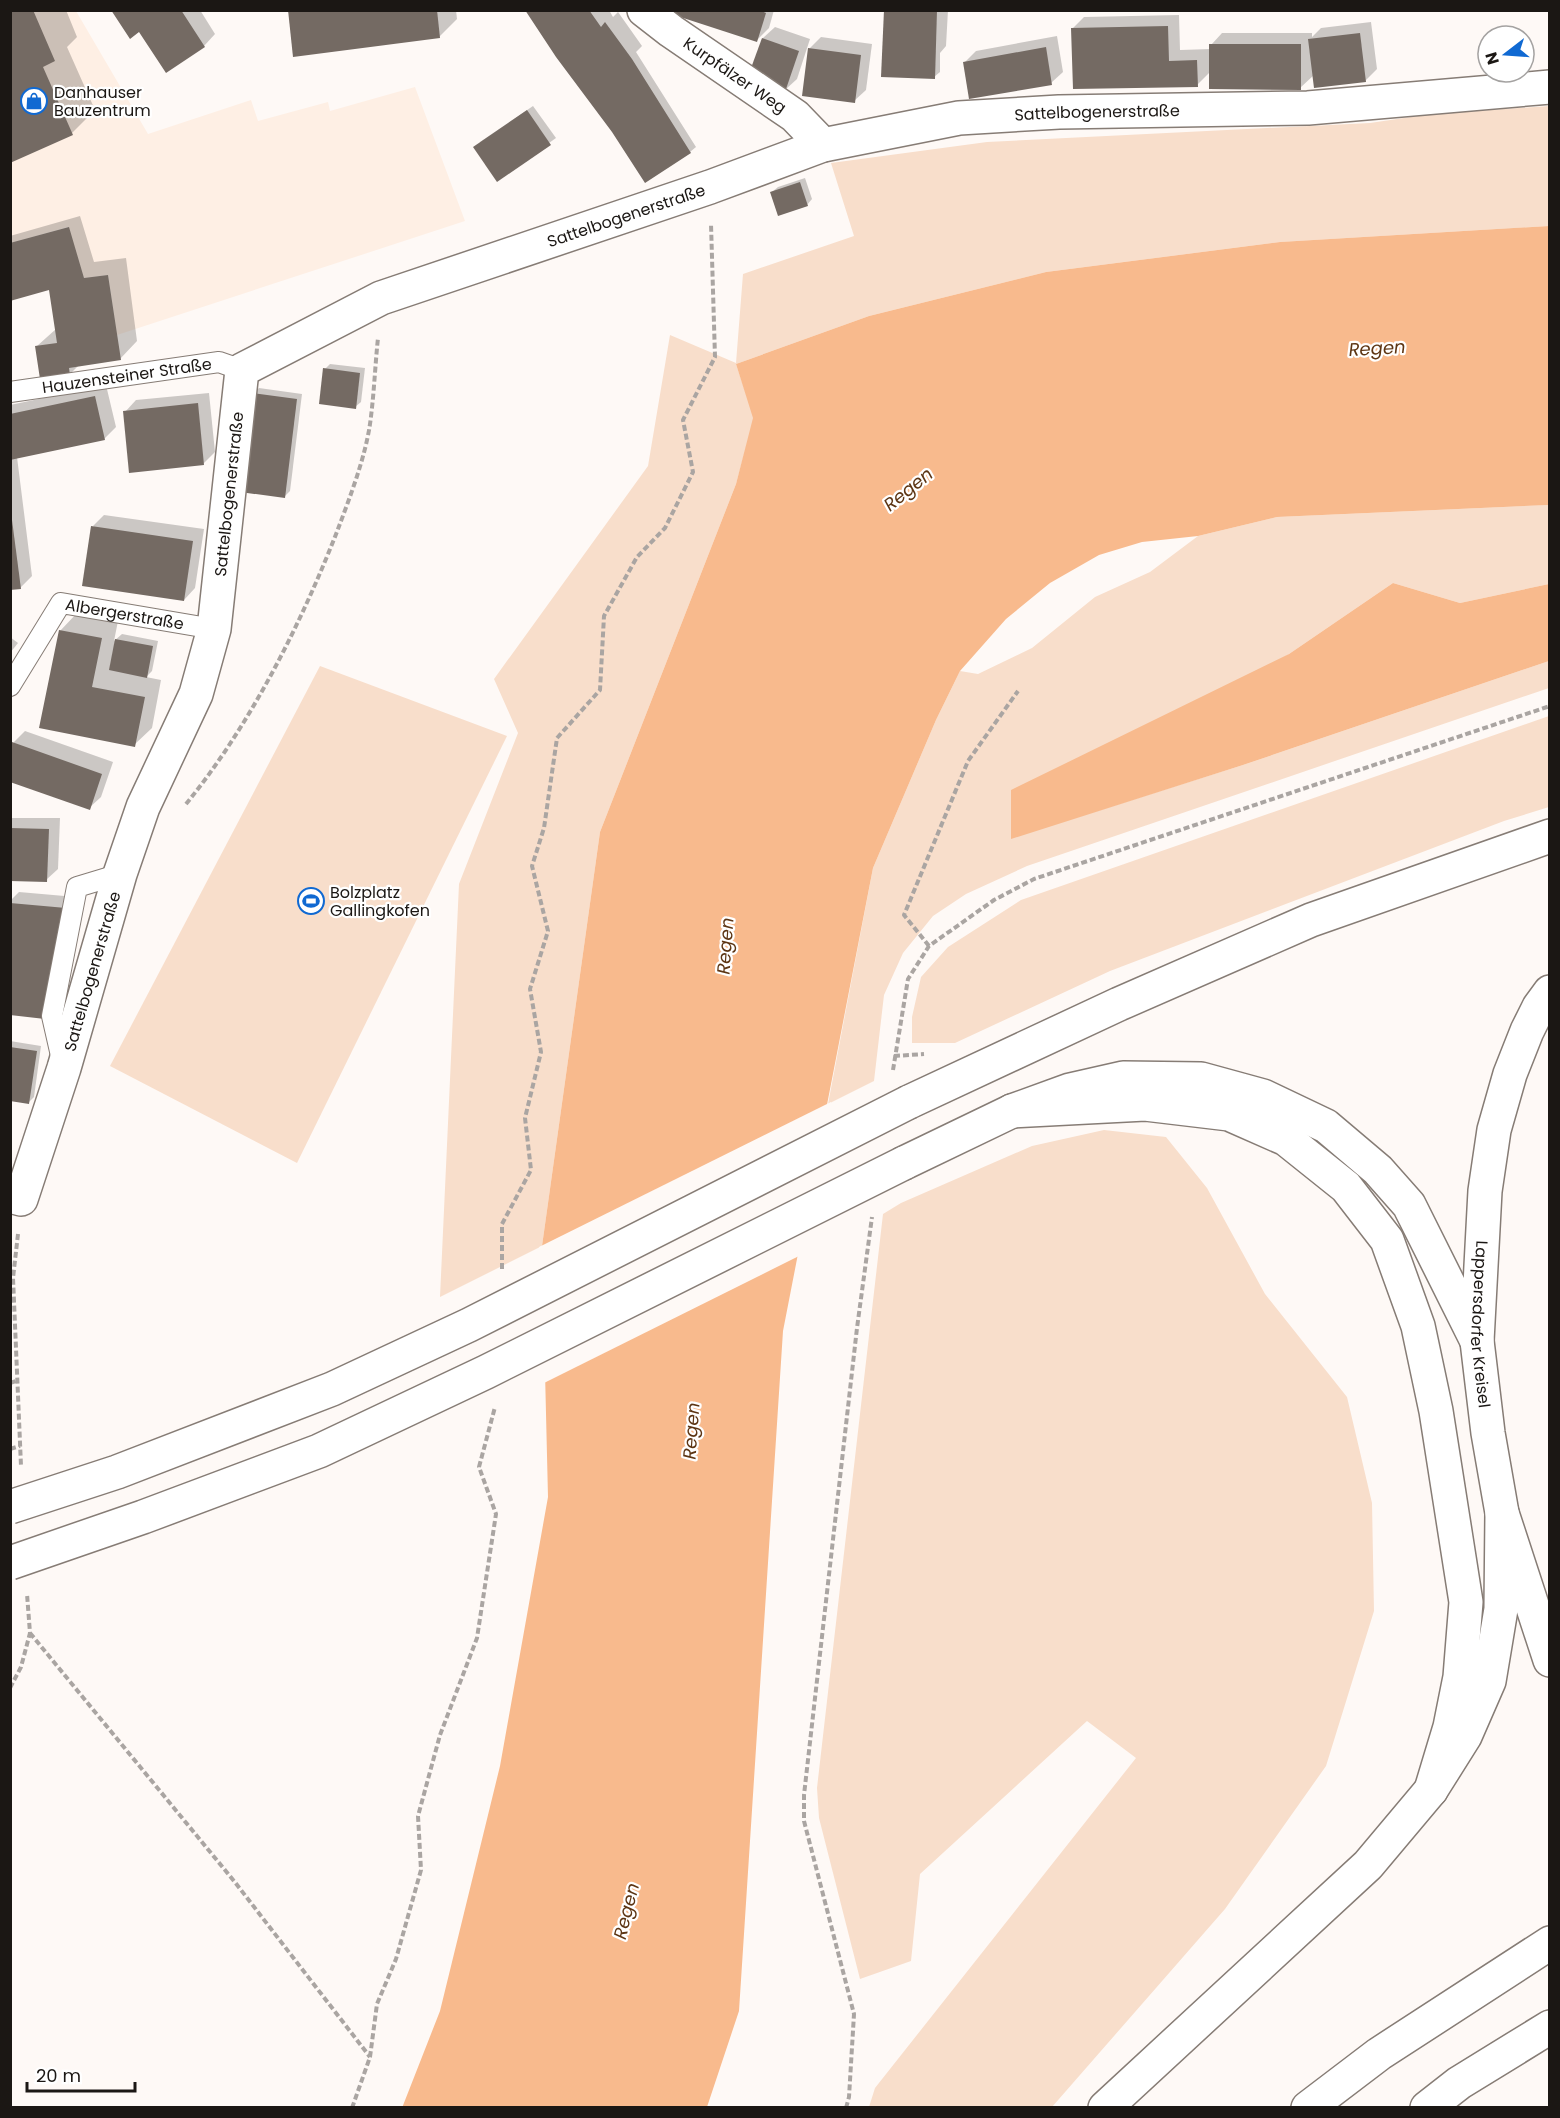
<svg xmlns="http://www.w3.org/2000/svg" width="1560" height="2118" viewBox="0 0 1560 2118" font-family="Poppins,sans-serif">
<style>
.built{fill:#feefe4}
.green{fill:#f8decb}
.water{fill:#f8ba8d}
.pier{fill:#fef9f6}
.shadow{fill:#0003}
.building{fill:#746a63}
.lines{fill:none;stroke-linecap:round;stroke-linejoin:round}
.service-casing{stroke:#867c75;stroke-width:22}
.minor-casing{stroke:#867c75;stroke-width:36}
.trunk-casing{stroke:#867c75;stroke-width:36}
.motorway-casing{stroke:#867c75;stroke-width:36}
.path{stroke:#aaa5a2;stroke-width:4;stroke-dasharray:6 3;stroke-linecap:butt}
.service{stroke:#fff;stroke-width:20}
.minor{stroke:#fff;stroke-width:33}
.trunk{stroke:#fff;stroke-width:33}
.motorway{stroke:#fff;stroke-width:33}
.trunk-bridge-casing{stroke:#867c75;stroke-width:36;stroke-linecap:butt}
.trunk-bridge{stroke:#fff;stroke-width:33}
.labels{text-anchor:middle;dominant-baseline:central;stroke-width:4.5;stroke-linejoin:round;paint-order:stroke}
.street-label{font-size:16px;fill:#1b1714;stroke:#fff}
.poi-label{font-size:16px;fill:#1b1714;stroke:#fff;text-anchor:start}
.water-label{font-size:18px;font-style:italic;fill:#5d3513;stroke:#fff}
</style>
<rect width="100%" height="100%" fill="#fef9f6"/>
<polygon class="built" points="11,11 76,11 148,134 251,100 258,121 328,102 330,111 415,87 465,221 117,335 108,275 84,278 68,227 11,243"/>
<g class="green">
<polygon points="1549,106 1549,226 1280,242 1046,272 869,316 736,364 754,418 736,484 600,832 542,1246 440,1297 459,884 518,733 494,679 648,466 670,335 736,363 743,274 854,236 831,163 987,142 1370,123 1431,114"/>
<polygon points="1549,505 1549,584 1460,603 1393,583 1289,654 1011,838 1243,765 1549,661 1549,688 1027,866 966,894 933,916 903,953 884,995 874,1081 828,1104 873,868 936,720 960,671 978,674 1032,648 1095,597 1150,572 1198,536 1277,517"/>
<polygon points="320,666 507,736 297,1163 110,1066"/>
<polygon points="1549,716 1549,807 1504,821 1110,971 955,1043 912,1043 912,1017 921,977 948,947 1021,900"/>
<polygon points="1104,1130 1166,1137 1207,1188 1265,1294 1347,1397 1372,1503 1374,1611 1326,1766 1225,1909 1052,2107 869,2107 875,2088 1136,1758 1087,1721 920,1874 911,1961 860,1979 819,1818 817,1788 883,1214 901,1203 1032,1146"/>
</g>
<g class="water">
<polygon points="1549,226 1549,505 1277,517 1198,536 1142,542 1099,555 1050,583 1006,619 960,671 936,720 873,868 783,1331 739,2011 707,2107 402,2108 440,2011 500,1766 548,1497 542,1246 600,832 736,484 753,418 736,364 869,316 1046,272 1280,242"/>
<polygon points="1393,583 1460,603 1549,584 1549,661 1243,765 1011,839 1011,790 1289,654"/>
</g>
<polygon class="pier" points="831,1102 801,1255 542,1384 539,1247"/>
<g class="shadow">
<polygon points="10,10 66,10 77,37 67,47 95,110 72,133 10,162"/>
<polygon points="113,10 200,10 215,34 204,46 139,30"/>
<polygon points="290,10 456,10 457,19 439,37"/>
<polygon points="527,10 609,10 613,17 618,12 642,46 636,52 696,147 690,152 613,131"/>
<polygon points="673,10 774,10 769,28 757,40"/>
<polygon points="885,10 948,10 946,46 940,53 940,72 934,77"/>
<polygon points="1179,15 1180,50 1211,49 1211,45 1222,33 1312,33 1312,37 1321,28 1371,22 1377,69 1365,81 1314,75 1300,88 1211,71 1197,85 1072,29 1084,17"/>
<polygon points="775,27 810,39 797,79 785,90 749,78 763,38"/>
<polygon points="1057,36 1063,72 1051,83 964,63 976,51"/>
<polygon points="821,37 872,44 866,90 854,101 809,49"/>
<polygon points="533,106 556,138 497,180 480,142"/>
<polygon points="805,178 812,199 807,205 772,192 778,187"/>
<polygon points="80,216 94,262 126,258 137,341 120,359 79,365 70,374 37,346 56,329 50,287 10,299 10,236"/>
<polygon points="330,364 365,368 361,402 355,407 325,369"/>
<polygon points="106,385 116,427 104,439 17,457 32,576 20,588 10,588 10,405"/>
<polygon points="259,388 302,394 290,491 285,496 253,394"/>
<polygon points="209,393 215,452 203,464 125,412 136,400"/>
<polygon points="104,515 204,529 195,588 184,600 93,526"/>
<polygon points="77,613 118,621 114,641 122,634 158,641 152,671 146,677 161,680 152,728 134,745 41,727 60,631"/>
<polygon points="10,637 18,643 10,653"/>
<polygon points="25,731 113,762 101,797 89,808 10,752 14,742"/>
<polygon points="10,818 60,818 58,869 46,880 10,879"/>
<polygon points="19,892 76,897 10,1014 10,901"/>
<polygon points="10,1041 41,1046 34,1097 29,1102 10,1100"/>
</g>
<g class="building">
<polygon points="10,10 33,10 55,61 43,67 73,135 10,163"/>
<polygon points="111,10 181,10 205,47 166,73 139,32 130,39"/>
<polygon points="288,10 437,10 440,38 293,57"/>
<polygon points="525,10 589,10 601,27 605,22 632,59 691,153 645,183 612,132 556,57"/>
<polygon points="672,10 759,10 766,13 757,42 671,14"/>
<polygon points="884,10 937,10 935,79 881,77"/>
<polygon points="1168,26 1169,61 1197,60 1198,87 1073,89 1071,28"/>
<polygon points="1360,33 1366,82 1314,88 1308,39"/>
<polygon points="762,38 799,51 785,92 747,79"/>
<polygon points="1209,44 1301,44 1301,90 1209,89"/>
<polygon points="1046,47 1052,85 969,99 963,62"/>
<polygon points="808,48 861,55 855,103 802,96"/>
<polygon points="527,110 551,145 497,182 473,147"/>
<polygon points="800,182 808,206 778,216 770,192"/>
<polygon points="69,227 84,278 108,275 121,360 69,368 70,375 40,379 35,346 57,343 49,290 10,301 10,243"/>
<polygon points="323,368 360,373 356,409 319,404"/>
<polygon points="252,393 297,399 285,498 240,492"/>
<polygon points="95,396 105,440 10,460 10,414"/>
<polygon points="198,403 204,465 129,473 123,411"/>
<polygon points="10,520 12,520 21,589 10,590"/>
<polygon points="91,526 193,541 184,601 82,586"/>
<polygon points="59,630 102,638 92,687 145,697 135,747 39,728"/>
<polygon points="115,639 153,646 147,678 109,670"/>
<polygon points="12,742 102,774 90,810 10,782 10,747"/>
<polygon points="10,828 49,829 47,882 10,881"/>
<polygon points="10,903 66,908 45,1019 10,1015"/>
<polygon points="10,1047 37,1051 29,1104 10,1101"/>
</g>
<g class="lines">
<defs>
<g id="service">
<path id="s1" d="M 10,392 L 219,362 L 242,370"/>
<path id="s2" d="M 10,686 L 61,603 L 214,629"/>
<polyline points="62,1060 52,1016 77,887 120,874"/>
</g>
<g id="minor">
<path id="s3" d="M 644,10 L 671,31 L 795,116 L 823,145"/>
<path id="s4" d="M 10,1196 L 21,1199 L 64,1068 L 120,874 L 143,807 L 196,694 L 214,629 L 242,370 L 381,298 L 710,187 L 823,145 L 959,118 L 1059,112 L 1308,108 L 1550,87"/>
</g>
<g id="trunk">
<path id="s5" d="M 1550,992 L 1539,1007 L 1527,1031 L 1510,1074 L 1494,1130 L 1485,1191 L 1477,1341 L 1488,1433 L 1502,1513 L 1550,1660"/>
<polyline points="909,1102 1119,1004 1311,920 1550,836"/>
<polyline points="904,1163 1012,1111 1070,1090 1123,1078 1201,1079 1263,1096 1326,1126 1378,1170 1409,1205 1477,1341"/>
</g>
<g id="motorway">
<polyline points="1012,1111 1145,1104 1229,1114 1286,1139 1346,1187 1387,1240 1418,1326 1436,1411 1466,1602 1460,1677 1450,1727 1431,1790"/>
<polyline points="1105,2108 1368,1865 1431,1790 1465,1736 1489,1681 1501,1609 1502,1513"/>
<polyline points="1308,2108 1379,2054 1550,1943"/>
<polyline points="1427,2108 1459,2083 1550,2027"/>
</g>
</defs>
<use href="#service" class="service-casing"/>
<use href="#minor" class="minor-casing"/>
<use href="#trunk" class="trunk-casing"/>
<use href="#motorway" class="motorway-casing"/>
<g class="path">
<path d="M 186,804 C 250,726 302,622 338,529 C 350,497 365,458 370,424 C 374,396 375,366 378,338"/>
<polyline points="929,946 904,915 968,761 1018,691"/>
<polyline points="894,1056 924,1054"/>
<polyline points="893,1070 908,979 929,946 994,900 1034,879 1550,706"/>
<polyline points="18,1234 13,1278 21,1466"/>
<polyline points="502,1269 502,1224 531,1170 525,1118 541,1052 530,989 548,931 532,866 544,828 557,738 600,690 604,616 637,557 665,528 693,472 683,420 715,357 711,224"/>
<polyline points="10,1383 16,1381"/>
<polyline points="10,1449 20,1446"/>
<polyline points="30,1633 234,1881 370,2057"/>
<polyline points="10,1688 21,1667 30,1633 27,1594"/>
<polyline points="352,2108 370,2057 377,2004 396,1959 421,1870 418,1816 440,1735 477,1638 496,1514 479,1467 495,1407"/>
<polyline points="846,2108 849,2097 854,2014 804,1821 804,1795 857,1328 872,1217"/>
</g>
<use href="#service" class="service"/>
<use href="#minor" class="minor"/>
<use href="#trunk" class="trunk"/>
<use href="#motorway" class="motorway"/>
<defs>
<g id="trunk-bridge">
<polyline points="10,1507 117,1472 332,1389 469,1325 909,1102"/>
<polyline points="10,1563 143,1517 319,1451 486,1372 904,1163"/>
</g>
</defs>
<use href="#trunk-bridge" class="trunk-bridge-casing"/>
<use href="#trunk-bridge" class="trunk-bridge"/>
</g>
<defs>
<symbol id="shop-ring" viewBox="-11 -11 22 22"><circle r="9.5" fill="#fff" stroke="#1069d2" stroke-width="1.5"/><path d="M-5-2.5h2.3a2.7 3.5 0 0 1 5.4 0H5L5.5 6h-11ZM-1.5-2.5h3a1.5 2.3 0 0 0-3 0Z" fill="#1069d2"/></symbol>
<symbol id="stadium-ring" viewBox="-11 -11 22 22"><circle r="9.5" fill="#fff" stroke="#1069d2" stroke-width="1.5"/><path d="M0-5a6.5 5 0 1 0 0 10a6.5 5 0 1 0 0-10ZM-3.5-1.8h7v3.6h-7Z" fill="#1069d2"/></symbol>
</defs>
<g fill-rule="evenodd">
<use href="#shop-ring" x="19" y="86" width="30" height="30"/>
<use href="#stadium-ring" x="296" y="886" width="30" height="30"/>
</g>
<g class="labels">
<g class="street-label">
<text stroke="none"><textPath href="#s3" startOffset="112">Kurpfälzer Weg</textPath></text>
<text stroke="none"><textPath href="#s4" startOffset="1776">Sattelbogenerstraße</textPath></text>
<text stroke="none"><textPath href="#s4" startOffset="1290">Sattelbogenerstraße</textPath></text>
<text stroke="none"><textPath href="#s1" startOffset="118">Hauzensteiner Straße</textPath></text>
<text stroke="none"><textPath href="#s4" startOffset="750">Sattelbogenerstraße</textPath></text>
<text stroke="none"><textPath href="#s2" startOffset="162">Albergerstraße</textPath></text>
<text stroke="none"><textPath href="#s4" startOffset="250">Sattelbogenerstraße</textPath></text>
<text stroke="none"><textPath href="#s5" startOffset="345">Lappersdorfer Kreisel</textPath></text>
</g>
<g class="poi-label">
<text x="54" y="92">Danhauser<tspan x="54" dy="18">Bauzentrum</tspan></text>
<text x="330" y="892">Bolzplatz<tspan x="330" dy="18">Gallingkofen</tspan></text>
</g>
<g class="water-label">
<text transform="translate(1377 348) rotate(-3)">Regen</text>
<text transform="translate(908 489) rotate(-39)">Regen</text>
<text transform="translate(725 946) rotate(-86)">Regen</text>
<text transform="translate(691 1431) rotate(-86)">Regen</text>
<text transform="translate(626 1911) rotate(-76)">Regen</text>
</g>
</g>
<rect width="1560" height="2118" fill="none" stroke="#1b1714" stroke-width="24"/>
<g transform="translate(1506 54) rotate(253)"><circle r="28" fill="#ffffff" stroke="#a4a2a1" stroke-width="1.5"/>
<path d="M0-4.5L10 22L0 15L-10 22Z" fill="#1069d2"/>
<text y="-9" font-size="16" font-weight="bold" text-anchor="middle" fill="#1b1714">N</text>
</g>
<path d="M27 2082v9h108v-9" fill="none" stroke="#1b1714" stroke-width="3"/>
<text x="36" y="2082" font-size="18" fill="#1b1714" stroke="#ffffff" stroke-width="4.5" paint-order="stroke">20 m</text>
</svg>
